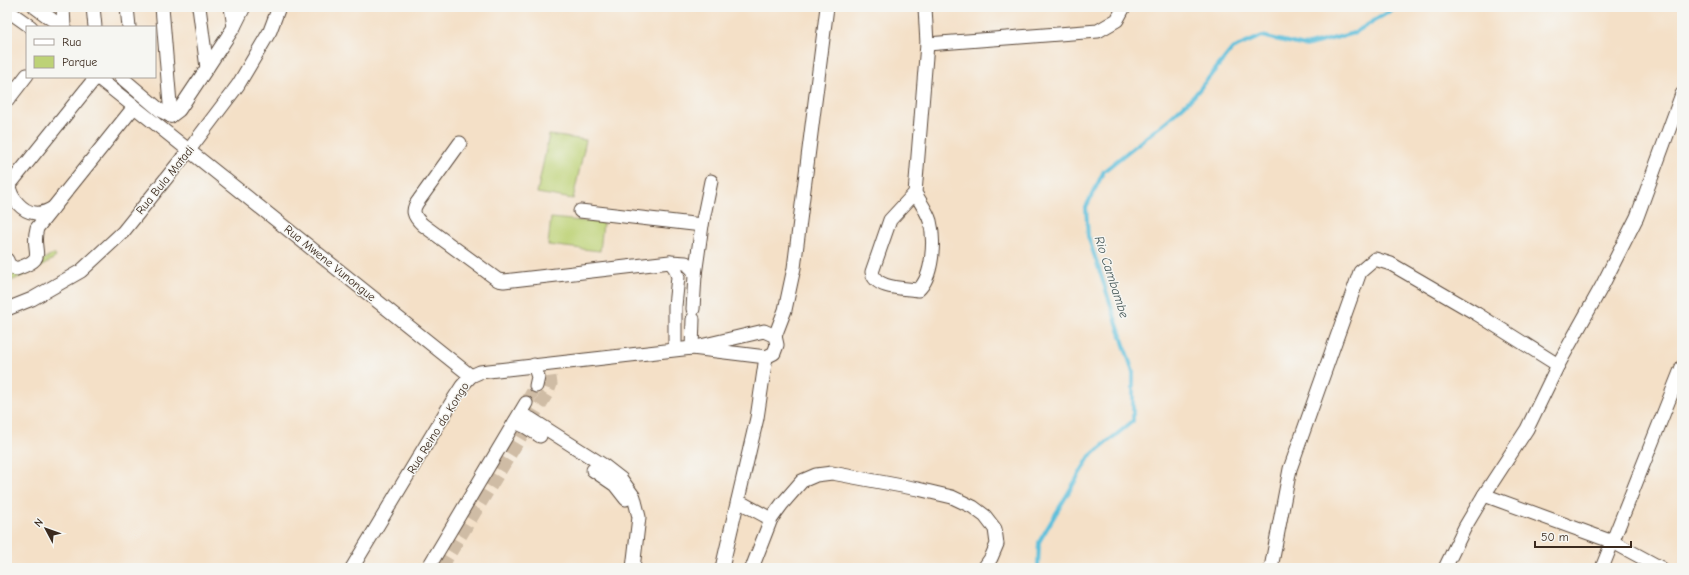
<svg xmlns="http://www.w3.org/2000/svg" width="1689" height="575" viewBox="0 0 1689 575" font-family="'Comic Neue',sans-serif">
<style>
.green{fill:#bdd276;stroke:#7c7e4a}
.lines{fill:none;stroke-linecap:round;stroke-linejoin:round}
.stream{stroke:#5dbfdb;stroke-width:4}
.minor-tunnel{stroke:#cfbca5;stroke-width:13;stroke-dasharray:13 6;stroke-linecap:butt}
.minor-casing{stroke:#574537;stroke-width:15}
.minor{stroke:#fff;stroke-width:13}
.labels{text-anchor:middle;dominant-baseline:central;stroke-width:3;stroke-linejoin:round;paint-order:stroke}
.street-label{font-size:12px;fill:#3b2a1e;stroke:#f6f6f2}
.water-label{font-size:13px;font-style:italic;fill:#455757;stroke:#f6f6f2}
</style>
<rect width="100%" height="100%" fill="#f6f6f2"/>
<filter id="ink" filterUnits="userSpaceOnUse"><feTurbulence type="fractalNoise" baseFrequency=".025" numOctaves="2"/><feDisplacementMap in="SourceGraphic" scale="8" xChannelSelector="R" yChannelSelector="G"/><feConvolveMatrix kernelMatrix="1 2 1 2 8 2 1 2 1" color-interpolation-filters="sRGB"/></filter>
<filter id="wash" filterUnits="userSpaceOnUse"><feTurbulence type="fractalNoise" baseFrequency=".012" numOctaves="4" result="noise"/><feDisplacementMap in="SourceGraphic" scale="16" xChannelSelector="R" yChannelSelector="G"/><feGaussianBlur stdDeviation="0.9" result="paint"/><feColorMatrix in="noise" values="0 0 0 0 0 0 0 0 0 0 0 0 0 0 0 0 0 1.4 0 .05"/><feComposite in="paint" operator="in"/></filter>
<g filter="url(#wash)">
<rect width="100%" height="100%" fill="#f4e0c7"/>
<g class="green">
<polygon points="549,135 586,140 573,199 537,193"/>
<polygon points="551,218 603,223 600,251 548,245"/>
<polygon points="54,254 56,257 41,267 7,283 7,278"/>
</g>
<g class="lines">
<polyline class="stream" points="1038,568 1039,542 1090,456 1133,421 1133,372 1088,236 1086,207 1104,171 1170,118 1194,96 1232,49 1262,36 1305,46 1354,33 1397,7"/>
</g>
</g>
<g filter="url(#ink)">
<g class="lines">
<g class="minor-tunnel">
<polyline points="526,403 536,386"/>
<polyline points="441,568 548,392 551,384 548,364"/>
</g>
<defs>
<g id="minor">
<polyline points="35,7 62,27"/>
<polyline points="63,7 64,27"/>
<polyline points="93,7 95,27"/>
<polyline points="127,7 129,27"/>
<polyline points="162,7 171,116"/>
<polyline points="199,7 207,68"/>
<polyline points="231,7 234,27"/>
<polyline points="7,10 31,27"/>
<polyline points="927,44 1098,31 1117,20 1124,7"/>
<polyline points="97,77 471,376"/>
<polyline points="121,77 161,111 171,116"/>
<polyline points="7,101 27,75"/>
<polyline points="171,116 179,110 207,68 234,27 244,7"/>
<path d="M 460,143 L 419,200 C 411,210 413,216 423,225 L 498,280 L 504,281 L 670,262 L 686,263 L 693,270 L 695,275"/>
<path d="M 9,185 C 10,197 22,212 35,213 C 42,214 48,211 53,208"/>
<polyline points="7,188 96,77"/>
<path d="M 915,193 L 890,220 L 872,272 C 875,289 904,288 918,290 C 933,277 935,240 930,221 C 927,211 920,202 915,193 L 927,44 L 925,7"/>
<polyline points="580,211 702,225"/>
<path d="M 7,260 L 9,265 L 16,269 C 50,258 30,253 37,228 L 134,107"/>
<polyline points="670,262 675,268 678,277 675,306 675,349"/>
<polyline points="7,309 32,299 81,271 123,232 189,150 238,85 270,31 279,7"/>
<polyline points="693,309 695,275 702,225 711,181"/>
<polyline points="775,336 785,310 794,268 827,7"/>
<polyline points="692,348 693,319"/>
<polyline points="534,365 538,377 536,386"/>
<polyline points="520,414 531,419 603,465 621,479 634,497 639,517 633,568"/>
<polyline points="515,422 526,427 540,436"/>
<polyline points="593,470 615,485 626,499"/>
<polyline points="1484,495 1613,542 1661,568"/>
<polyline points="738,501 771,519"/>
<polyline points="352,568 453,400 462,386 471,376 480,372 692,348 764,331 775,336 777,345 774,353 766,357 692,348"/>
<polyline points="428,568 526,403"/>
<polyline points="722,568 757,418 766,357"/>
<polyline points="752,568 771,519 782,504 802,481 816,475 832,473 918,489 952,497 973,507 985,516 995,529 997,544 991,558 984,568"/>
<polyline points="1271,568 1290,469 1360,272 1375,259 1391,264 1477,314 1558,365"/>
<polyline points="1445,568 1465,527 1484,495 1527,429 1558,365 1602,286 1637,217 1682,94"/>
<polyline points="1602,568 1682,367"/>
</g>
</defs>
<use href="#minor" class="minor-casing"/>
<use href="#minor" class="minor"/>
</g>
</g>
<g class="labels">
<g class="street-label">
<text transform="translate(165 180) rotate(-51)">Rua Bula Matadi</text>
<text transform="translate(330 263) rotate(39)">Rua Mwene Vunongue</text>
<text transform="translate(438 428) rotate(-58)">Rua Reino do Kongo</text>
</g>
<g class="water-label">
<text transform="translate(1112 277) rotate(72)">Rio Cambambe</text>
</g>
</g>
<rect width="1689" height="575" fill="none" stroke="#f6f6f2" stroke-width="24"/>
<rect x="26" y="26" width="130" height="52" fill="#f6f6f2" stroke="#aba49d"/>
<rect x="34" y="39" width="20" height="6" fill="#ffffff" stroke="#aba49d"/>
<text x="62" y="46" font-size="12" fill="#3b2a1e">Rua</text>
<rect x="34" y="56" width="20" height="12" fill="#bdd276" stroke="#aba49d"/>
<text x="62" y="66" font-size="12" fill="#3b2a1e">Parque</text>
<g transform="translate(46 529) rotate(311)" stroke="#f6f6f2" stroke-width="3" paint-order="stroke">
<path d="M0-3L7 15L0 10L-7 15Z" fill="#3b2a1e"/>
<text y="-6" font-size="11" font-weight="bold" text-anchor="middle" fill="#3b2a1e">N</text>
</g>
<path d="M1535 541v6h96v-6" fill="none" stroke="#3b2a1e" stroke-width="2"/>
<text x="1541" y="541" font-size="12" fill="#3b2a1e" stroke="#f6f6f2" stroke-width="3" paint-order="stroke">50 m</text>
</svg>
